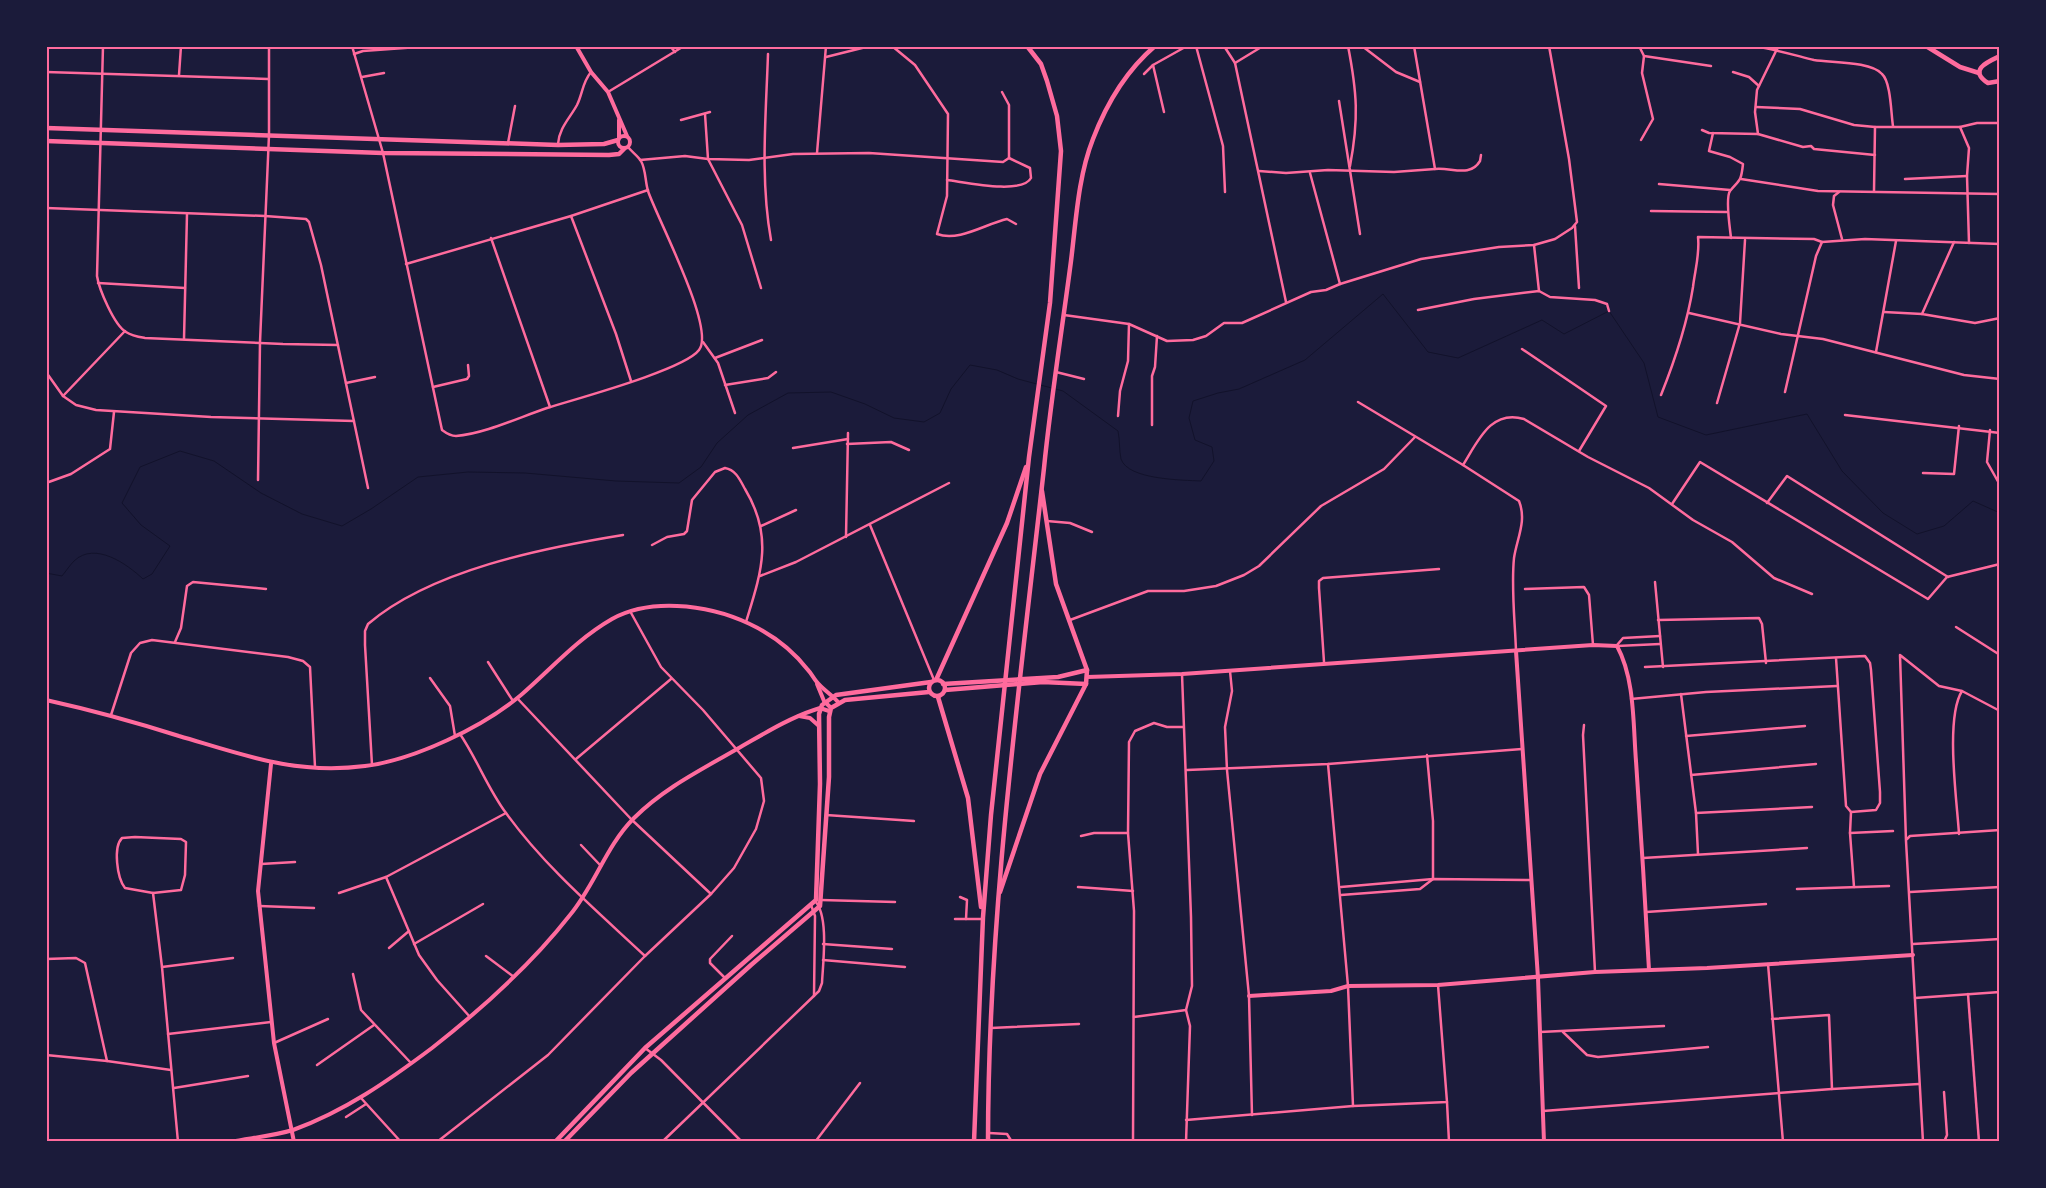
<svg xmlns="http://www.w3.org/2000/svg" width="2046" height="1188" viewBox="0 0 2046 1188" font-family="Signika,sans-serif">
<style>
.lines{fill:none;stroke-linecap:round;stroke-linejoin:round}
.stream{stroke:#12122b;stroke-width:1}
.minor{stroke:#ff6b9d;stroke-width:2.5}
.tertiary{stroke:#ff6b9d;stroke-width:4}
.secondary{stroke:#ff6b9d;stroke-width:4}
.primary{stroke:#ff6b9d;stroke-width:4.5}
.trunk{stroke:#ff6b9d;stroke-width:4.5}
.neatline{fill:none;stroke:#ff6b9d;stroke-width:2}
</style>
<rect width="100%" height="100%" fill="#1b1b3a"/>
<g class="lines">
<path class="stream" d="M 46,573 L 62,576 C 66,571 70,565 74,561 C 95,541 127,564 143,579 L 152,574 L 170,546 L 141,525 L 122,503 L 140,467 L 180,451 L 214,461 L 261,493 L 302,514 L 342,526 L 371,509 L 418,477 L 468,472 L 525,473 L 616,481 L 679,483 L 701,467 L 717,443 L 748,415 L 788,393 L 831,392 L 865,404 L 894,418 L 924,422 L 940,413 L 951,389 L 970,365 L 997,370 L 1018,379 L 1063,391 L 1118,431 C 1120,440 1119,450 1121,459 C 1128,480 1183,480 1201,481 L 1214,461 L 1212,447 L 1195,440 L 1189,418 L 1193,401 L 1218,393 L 1239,389 L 1305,360 L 1383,294 L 1428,352 L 1458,358 L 1542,320 L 1564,334 L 1609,311 L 1644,363 L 1658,417 L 1706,435 L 1807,414 L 1842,471 L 1883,513 L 1917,534 L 1944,526 L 1973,501 L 2000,513"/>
<g class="minor">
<path d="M 103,46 L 97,276 C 99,289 114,325 126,332 C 132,336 139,337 145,338 L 283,344 L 338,345"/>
<path d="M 352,46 L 383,153 L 442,430 C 446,433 451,436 456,436 C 484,434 520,417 547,408 C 575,399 684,370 699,350 C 716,329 657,218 648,191 C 645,181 646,170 641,161 C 638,156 632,152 628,147"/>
<polyline points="670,46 675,52"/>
<path d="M 892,46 L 915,65 L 948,114 L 947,196 L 937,234 C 959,242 985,224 1007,219 L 1016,224"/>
<polyline points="1196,46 1223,146 1225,192"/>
<polyline points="1224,46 1235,63 1286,302"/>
<path d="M 1348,46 C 1357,92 1359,119 1350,166"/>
<polyline points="1362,46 1396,72 1420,82"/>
<path d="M 1414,46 L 1435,169 C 1451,167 1470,178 1480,161 L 1481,155"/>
<polyline points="1639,46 1644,56 1711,66"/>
<path d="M 1753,46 C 1774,49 1794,55 1814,60 C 1831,63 1870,61 1882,74 C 1891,82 1891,114 1893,126"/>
<polyline points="354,54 363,51 432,46"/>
<path d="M 768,54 C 766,115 760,179 771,240"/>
<polyline points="826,57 870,46"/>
<polyline points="1235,63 1263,46"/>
<polyline points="1153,65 1164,112"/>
<polyline points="46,72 268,79"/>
<polyline points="1733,72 1749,77 1759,86"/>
<polyline points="1144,74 1153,65 1187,46"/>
<polyline points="179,75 181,46"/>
<polyline points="362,77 384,73"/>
<polyline points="608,92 684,46"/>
<polyline points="1339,101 1360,234"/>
<polyline points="1756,107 1800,109 1854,125 1875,127 1960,127 1977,123 2000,123"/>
<polyline points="705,114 708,159 742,225 761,288"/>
<polyline points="681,120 710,112"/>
<polyline points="1960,127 1969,148 1967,176 1969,243"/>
<polyline points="1702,130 1709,133 1758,134 1803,147 1811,146 1814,149 1875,155"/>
<path d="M 1713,133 L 1709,151 L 1730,157 L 1743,164 C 1741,182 1740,179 1730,191 C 1725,198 1730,228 1731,238"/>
<polyline points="1758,134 1755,112 1757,90 1777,49"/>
<polyline points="1641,140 1653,119 1642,73 1644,56"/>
<polyline points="508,143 515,106"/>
<path d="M 558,144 C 559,128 570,118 577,105 C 583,93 582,83 591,72"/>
<polyline points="817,153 826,46"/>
<polyline points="640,160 685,156 708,159 749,160 793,154 869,153 1003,162 1009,158 1009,105 1002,92"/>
<polyline points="1259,171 1286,173 1328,170 1394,172 1435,169"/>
<polyline points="1310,173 1340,284"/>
<polyline points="1741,179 1818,191 2000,194"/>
<polyline points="1905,179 1967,176"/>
<path d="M 947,180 C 964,182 1022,195 1031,178 L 1030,168 L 1009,158"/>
<polyline points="1659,184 1730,190"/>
<polyline points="1874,191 1875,127"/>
<polyline points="1839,192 1834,196 1833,205 1842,239"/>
<polyline points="46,208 265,216 306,219 309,222 321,265 368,488"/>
<polyline points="1651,211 1727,212"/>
<polyline points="571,216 616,334 631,381"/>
<polyline points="1575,226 1579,288"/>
<polyline points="491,238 550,407"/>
<polyline points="1954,242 1922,314 1975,323 2000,318"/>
<polyline points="1534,245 1539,291"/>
<polyline points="406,264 571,216 648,190"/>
<polyline points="98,283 185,288"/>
<polyline points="1418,310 1474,299 1539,291 1550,297 1595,300 1607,304 1609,311"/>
<polyline points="1884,312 1922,314"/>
<polyline points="1689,313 1781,334 1823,339 1964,375 2000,379"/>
<polyline points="1064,315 1129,324 1167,341 1193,340 1206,336 1224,323 1242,323 1311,292 1326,290 1340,284 1421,259 1499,247 1534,245 1555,239 1572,228 1577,222 1569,159 1549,46"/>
<polyline points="184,339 187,214"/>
<polyline points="703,342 718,363 735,413"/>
<polyline points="1522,349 1606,406 1579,451"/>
<polyline points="1876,352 1896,241"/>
<polyline points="715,358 762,340"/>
<polyline points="46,372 63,396 76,405 96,410 211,417 354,421"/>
<polyline points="1056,372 1084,379"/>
<polyline points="346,383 375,377"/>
<polyline points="725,385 768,378 776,372"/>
<polyline points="433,387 467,379 469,376 468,365"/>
<polyline points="1785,392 1816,256 1822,242"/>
<path d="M 1661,395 C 1675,360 1687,325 1693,287 C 1695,270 1700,254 1698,237 L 1814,239 L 1822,242 L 1865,239 L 2000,244"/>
<polyline points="63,396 125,331"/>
<path d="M 1358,402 L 1463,465 L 1519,501 C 1527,521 1517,538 1514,558 C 1511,588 1515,621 1516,651"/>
<polyline points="1717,403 1740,323 1745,240"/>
<polyline points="1845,415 2000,433"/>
<polyline points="1118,416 1120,391 1128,361 1129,324"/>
<polyline points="1152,425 1152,376 1155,367 1157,336"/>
<polyline points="1990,430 1987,462 2000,485"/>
<polyline points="847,444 891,442 909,450"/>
<polyline points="793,448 848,439"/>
<path d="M 1463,465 C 1478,441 1491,409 1524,419 L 1588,457 L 1649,488 L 1693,520 L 1732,542 L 1774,578 L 1812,594"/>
<polyline points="1923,473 1954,474 1959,426"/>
<polyline points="258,480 260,342 269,135 269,46"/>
<polyline points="46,483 71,474 110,449 114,412"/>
<polyline points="1767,503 1787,476 1948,577"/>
<polyline points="1672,504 1700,462 1928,599 1947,577 2000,564"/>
<polyline points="1047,521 1070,523 1092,532"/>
<polyline points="870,525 934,680"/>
<polyline points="761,526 796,510"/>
<polyline points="846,537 848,433"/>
<path d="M 652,545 L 667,537 L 684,534 L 687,531 L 692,500 L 715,472 L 725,468 C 736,470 740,480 745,489 C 774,537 761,573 746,622"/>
<polyline points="760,576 796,562 949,483"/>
<polyline points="1655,582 1663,667"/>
<polyline points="1525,589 1584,587 1589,595 1593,645"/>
<polyline points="630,611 661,667 703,710 761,778 764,801 756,829 734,868 711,894 645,956"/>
<polyline points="1070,620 1148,591 1184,591 1216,586 1244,575 1259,566 1321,506 1384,469 1415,437"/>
<polyline points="1658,620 1759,618 1762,624 1766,663"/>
<polyline points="1956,627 2000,655"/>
<polyline points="175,642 181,628 187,586 193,582 266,589"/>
<polyline points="1617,645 1623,638 1660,636"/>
<polyline points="1617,646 1660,644"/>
<polyline points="488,662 513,701"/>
<polyline points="1324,662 1319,588 1319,581 1323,578 1439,569"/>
<polyline points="1645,667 1865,656 1870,663 1871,670 1880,792 1880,803 1876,810 1851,812 1846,806 1836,658"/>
<polyline points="1230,671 1232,691 1225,727 1227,770 1249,996 1252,1115"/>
<polyline points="1182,674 1191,917 1192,986 1186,1010 1190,1026 1186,1142"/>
<polyline points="430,678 450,706 455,736"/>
<polyline points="1681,694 1696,813 1698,854"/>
<polyline points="517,698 632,820 711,894"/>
<polyline points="1631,699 1706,692 1837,686"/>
<polyline points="111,715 131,653 140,643 152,640 288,657 303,661 310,667 315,767"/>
<polyline points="1584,725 1583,735 1595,972"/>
<polyline points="1686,736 1805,726"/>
<polyline points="576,759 671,679"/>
<polyline points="1328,764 1348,986 1353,1106"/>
<path d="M 372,765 L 365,645 L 365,631 L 368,624 C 431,570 543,548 623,535"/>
<polyline points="1187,770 1328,764 1522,749"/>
<polyline points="1691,775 1816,764"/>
<polyline points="1851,812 1850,833 1854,887"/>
<polyline points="1696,813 1812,807"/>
<polyline points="826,815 914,821"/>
<polyline points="1850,833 1893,831"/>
<path d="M 1959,834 C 1957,801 1945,718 1962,691"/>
<polyline points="1081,836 1094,833 1128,833"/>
<path d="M 135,837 L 181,839 L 186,842 L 185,875 L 181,890 L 153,893 L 125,888 C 117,878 113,847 122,838 Z"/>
<polyline points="1907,839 1910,836 2000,830"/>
<polyline points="581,845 601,866"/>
<polyline points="1643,858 1807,848"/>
<polyline points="261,864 295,862"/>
<polyline points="386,877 419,955 437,980 470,1017"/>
<polyline points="1078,887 1133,891"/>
<polyline points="1341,887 1433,879 1531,880"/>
<polyline points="1797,889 1889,886"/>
<polyline points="1910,892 2000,887"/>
<polyline points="153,893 162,967 178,1142"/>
<polyline points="339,893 386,877 506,813"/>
<polyline points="1341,895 1420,889 1433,879 1433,821 1427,755"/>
<polyline points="960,897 967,900 966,919"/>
<polyline points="821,900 895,902"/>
<polyline points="811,905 815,916 814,996"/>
<polyline points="259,906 314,908"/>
<polyline points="1646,912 1766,904"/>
<polyline points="955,919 983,919"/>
<polyline points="414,944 483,904"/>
<polyline points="823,944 892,949"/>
<polyline points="1913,944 2000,939"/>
<polyline points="389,948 409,931"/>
<polyline points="486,956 514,977"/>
<polyline points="46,959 76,958 85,963 107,1061"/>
<polyline points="823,960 905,967"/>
<polyline points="1768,964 1783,1142"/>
<polyline points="162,967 233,958"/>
<polyline points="353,974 361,1010 411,1063"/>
<polyline points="725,978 710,963 710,959 732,936"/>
<polyline points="1968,994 1979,1142"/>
<polyline points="1915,998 2000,992"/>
<polyline points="1134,1017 1186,1010"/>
<polyline points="1772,1019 1829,1015 1832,1089 1919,1084"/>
<polyline points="991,1028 1079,1024"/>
<polyline points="1540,1032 1664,1026"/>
<polyline points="1563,1032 1587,1055 1598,1057 1708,1047"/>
<polyline points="168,1034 271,1022"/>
<polyline points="274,1043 328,1019"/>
<polyline points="645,1048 661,1060 742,1142"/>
<polyline points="46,1055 107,1061 171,1070"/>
<polyline points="317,1065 374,1025"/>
<polyline points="174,1088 248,1076"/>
<polyline points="1944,1092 1947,1135 1944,1142"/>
<polyline points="361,1098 401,1142"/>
<polyline points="1447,1102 1449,1142"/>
<polyline points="1543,1111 1832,1089"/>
<polyline points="346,1117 366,1104"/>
<polyline points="1186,1120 1353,1106 1447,1102 1438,985"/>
<polyline points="989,1133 1007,1134 1012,1142"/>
<path d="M 437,1142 L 548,1055 L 645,956 C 597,911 545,867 506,813 C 488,789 477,759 460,734"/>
<path d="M 662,1142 L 819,991 L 822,983 C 823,962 829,916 815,901"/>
<polyline points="815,1142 860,1083"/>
<polyline points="1133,1142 1134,911 1128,833 1129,742 1135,731 1154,723 1167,727 1183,727"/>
<polyline points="1923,1142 1906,841 1900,655 1939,686 1962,691 2000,711"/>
</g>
<g class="tertiary">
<path d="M 1617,646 C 1635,679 1633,724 1636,761 C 1641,831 1645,900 1649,970"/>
<polyline points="817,684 824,701 831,708"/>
<path d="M 46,700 C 91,710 135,722 179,736 C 244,755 295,775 365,766 C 414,760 483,727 521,695 C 551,669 577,639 612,619 C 632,608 655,605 677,606 C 726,608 777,630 808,670 C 811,673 813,677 816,681 C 822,689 831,694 838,702"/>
<polyline points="271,764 258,891 274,1043 294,1142"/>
<polyline points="1249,996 1331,991 1348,986 1438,985 1595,972 1707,968 1913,955"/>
<path d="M 230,1142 C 250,1138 273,1136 293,1130 C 345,1111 388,1081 432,1048 C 483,1008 530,966 570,915 C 595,885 606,846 634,818 C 664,788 701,770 737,749 C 762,735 787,719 814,710 L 820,708 L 829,711"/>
</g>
<g class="secondary">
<polyline points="576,46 591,72 608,92 627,136"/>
<polyline points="619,120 619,138"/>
<circle cx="624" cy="142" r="6"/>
<polyline points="1516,651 1538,978 1544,1142"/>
<polyline points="1087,677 1182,674 1593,645 1617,646"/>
<polyline points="799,716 810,718 819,726"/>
</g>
<g class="primary">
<path d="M 2000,56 C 1987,62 1968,70 1988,83 L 2000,81"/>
<polyline points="46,128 558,145 604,144 618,140"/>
<polyline points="46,141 383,153 609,155 619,154 624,149"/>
<circle cx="937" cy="688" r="8"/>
<polyline points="943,684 1058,677 1087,670 1086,684 1043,682 945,690"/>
<polyline points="555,1142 645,1048 816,900 820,784 819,714 822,705 836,695 931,682"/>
<polyline points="564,1142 631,1073 751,965 820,906 829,777 829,717 831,708 845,700 929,692"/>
</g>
<g class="trunk">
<polyline points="1926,46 1960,67 1979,73"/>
<polyline points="1042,491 1056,584 1087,670"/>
<polyline points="936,680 1007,523 1026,467"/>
<polyline points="938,697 968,798 981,907"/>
<polyline points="1000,892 1040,774 1086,684"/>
<polyline points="974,1142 983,917 991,815 1029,457 1050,303 1061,151 1057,116 1047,81 1041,64 1027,46"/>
<path d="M 988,1142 C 988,916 1019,692 1044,468 C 1051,398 1062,330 1071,261 C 1076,221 1078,177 1093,139 C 1106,105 1127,70 1155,46"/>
</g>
</g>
<rect width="2046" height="1188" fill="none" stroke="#1b1b3a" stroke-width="95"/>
<rect x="48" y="48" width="1950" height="1092" class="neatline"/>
</svg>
